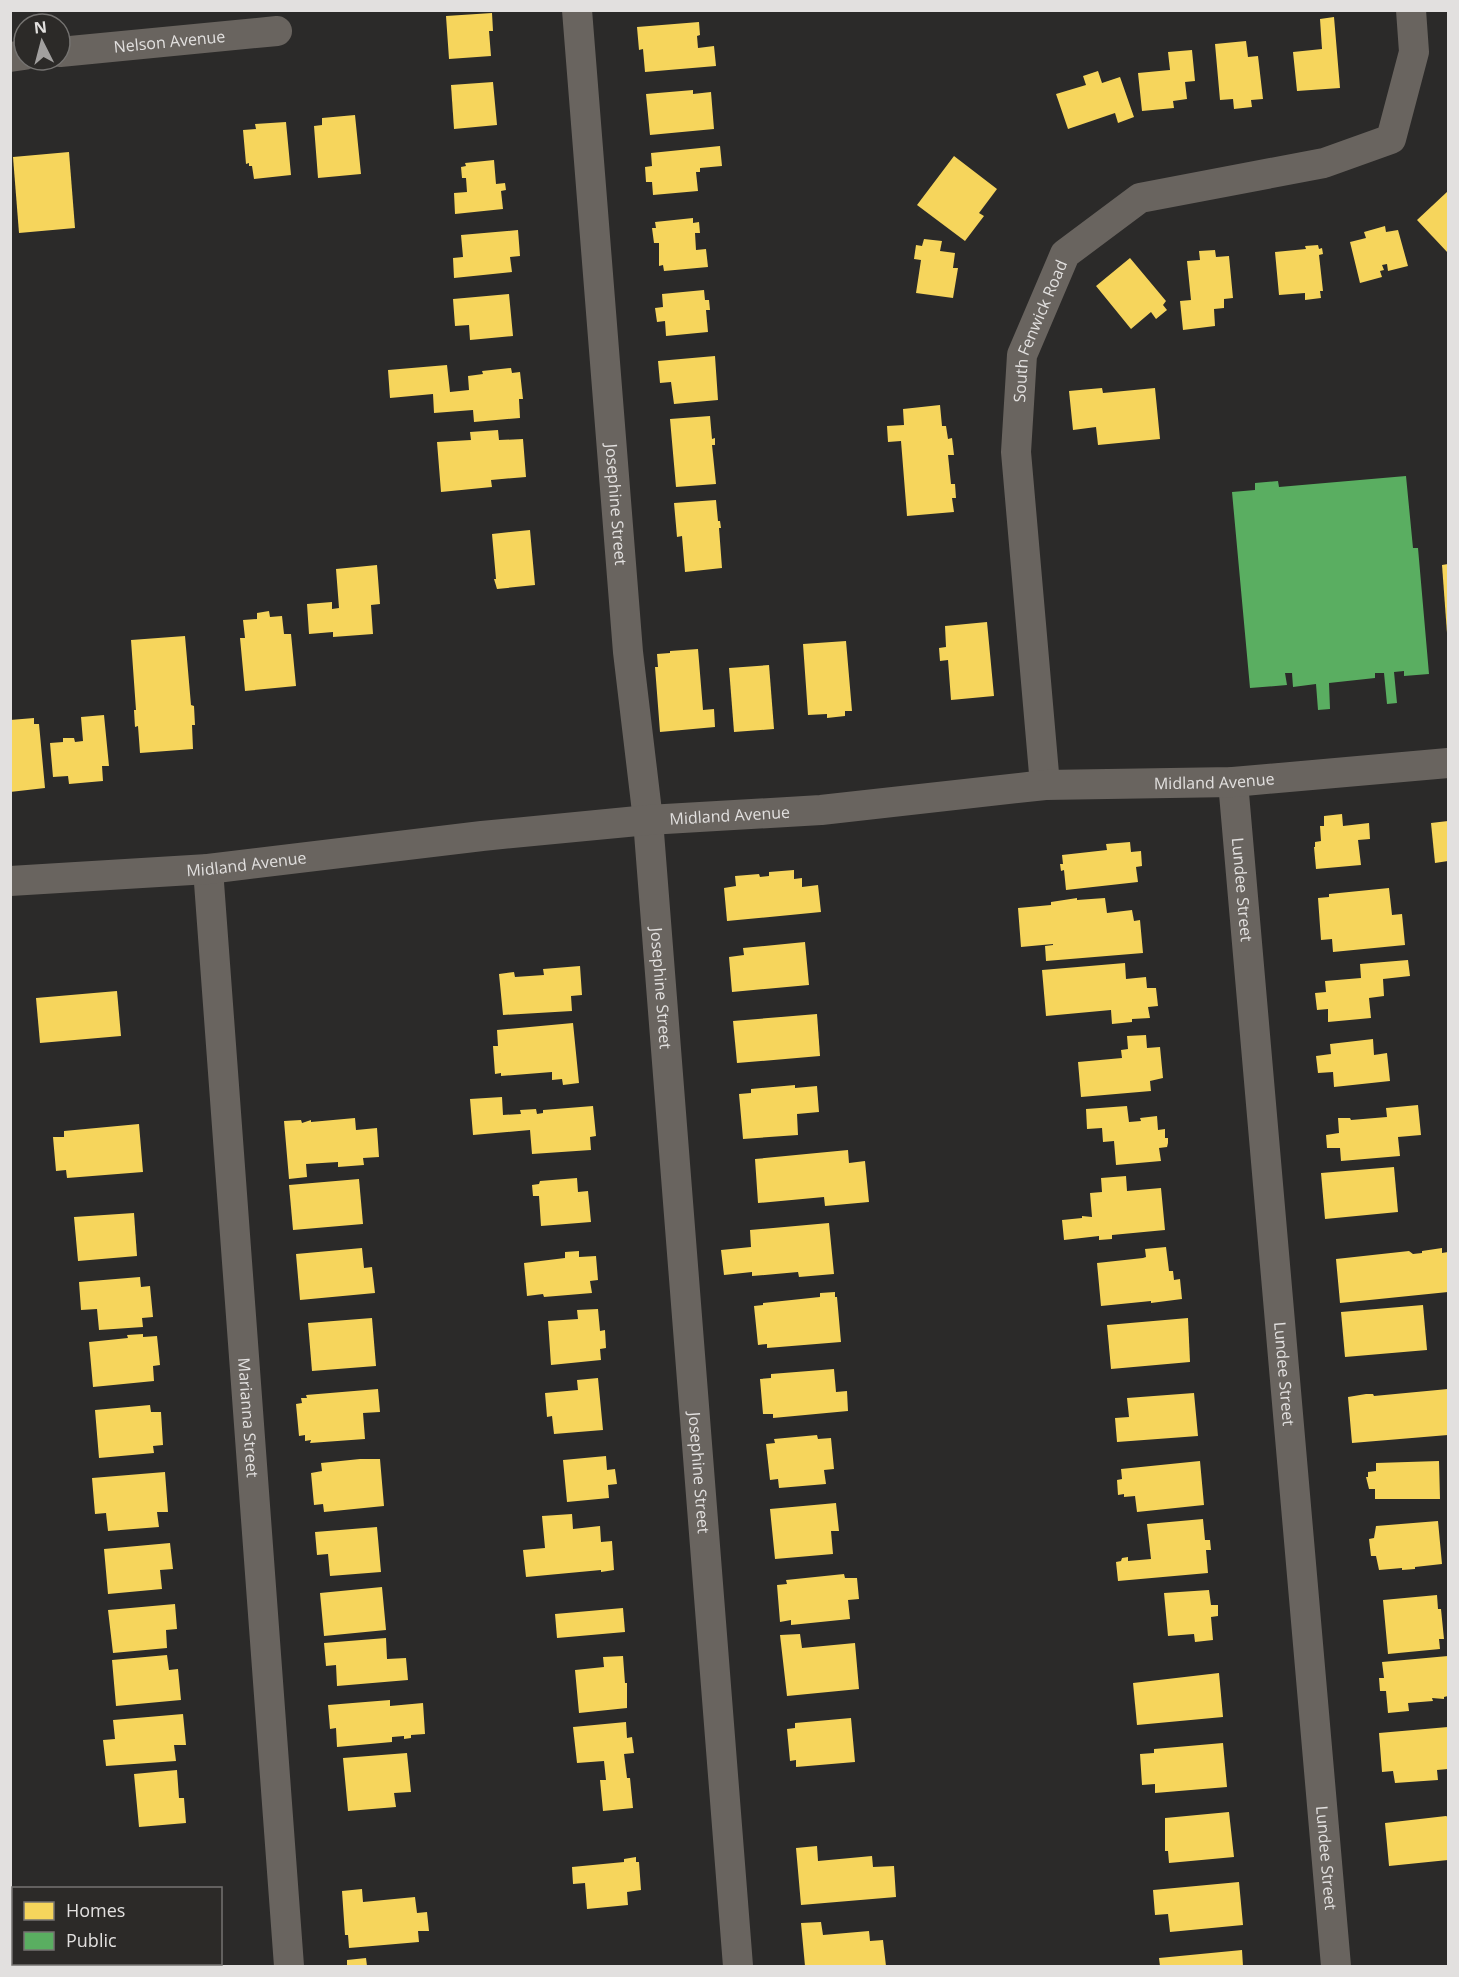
<svg xmlns="http://www.w3.org/2000/svg" width="1459" height="1977" viewBox="0 0 1459 1977" font-family="'Open Sans',sans-serif">
<style>
.homes{fill:#f6d55c}
.public{fill:#5aae61}
.lines{fill:none;stroke-linecap:round;stroke-linejoin:round}
.street{stroke:#69645f;stroke-width:30}
.labels{text-anchor:middle;dominant-baseline:central;stroke-width:6;stroke-linejoin:round;paint-order:stroke}
.street-label{font-size:16px;fill:#e2e0df;stroke:#2c2a28}
</style>
<rect width="100%" height="100%" fill="#2b2a29"/>
<g class="homes">
<polygon points="492,13 493,31 489,31 491,56 449,59 446,16"/>
<polygon points="1334,17 1340,88 1297,91 1293,52 1322,49 1320,19"/>
<polygon points="699,22 700,35 697,36 698,48 714,46 716,66 645,72 643,49 639,50 637,27"/>
<polygon points="1246,41 1248,57 1258,56 1263,99 1251,100 1252,107 1234,109 1233,99 1220,100 1215,44"/>
<polygon points="1192,50 1195,81 1185,82 1187,99 1173,101 1174,108 1142,111 1138,73 1170,70 1168,52"/>
<polygon points="1098,71 1102,83 1120,77 1134,117 1118,123 1115,113 1068,129 1056,94 1086,85 1083,76"/>
<polygon points="493,82 497,125 454,129 451,85"/>
<polygon points="693,90 693,94 711,92 714,129 650,135 646,94"/>
<polygon points="355,115 361,174 318,178 314,126 322,125 322,118"/>
<polygon points="286,122 291,175 254,179 252,166 249,166 249,163 246,164 243,130 256,129 255,124"/>
<polygon points="720,146 722,166 700,168 700,172 696,172 698,191 653,195 652,182 646,182 645,167 652,166 651,153"/>
<polygon points="69,152 75,228 19,233 13,157"/>
<polygon points="954,156 997,189 979,213 984,216 965,241 917,205"/>
<polygon points="494,160 496,184 505,183 506,190 501,191 503,209 455,214 454,193 467,192 466,178 462,178 461,167 466,166 465,163"/>
<polygon points="1448,191 1448,253 1417,220"/>
<polygon points="693,218 693,223 699,222 700,233 695,233 696,250 706,249 708,267 664,271 663,265 659,266 659,243 654,243 652,228 656,228 655,222"/>
<polygon points="1385,226 1386,232 1398,230 1408,266 1388,271 1387,264 1382,265 1384,270 1380,271 1382,277 1360,283 1350,242 1366,238 1364,232"/>
<polygon points="518,230 520,256 510,257 512,272 454,278 453,258 463,257 461,235"/>
<polygon points="924,239 942,241 940,251 955,253 953,268 958,268 953,298 916,293 921,260 914,259 916,245 922,246"/>
<polygon points="1318,245 1319,249 1322,248 1323,254 1319,255 1323,291 1320,291 1321,298 1305,300 1305,293 1279,295 1275,252 1306,249 1305,246"/>
<polygon points="1215,250 1216,257 1229,256 1233,298 1224,299 1224,308 1214,309 1215,326 1183,330 1180,301 1191,300 1187,261 1200,260 1199,251"/>
<polygon points="1130,258 1166,301 1163,305 1167,310 1156,319 1151,312 1131,329 1096,286"/>
<polygon points="704,290 705,300 709,300 710,310 706,310 708,332 666,336 665,321 657,322 655,308 663,307 662,294"/>
<polygon points="509,294 513,336 470,340 469,325 455,326 453,299"/>
<polygon points="715,356 718,400 674,404 671,382 660,383 658,361"/>
<polygon points="447,365 450,392 469,390 468,376 483,374 482,371 511,368 512,373 520,372 523,399 519,399 520,418 474,422 473,410 434,413 433,394 390,398 388,370"/>
<polygon points="1102,388 1103,393 1155,388 1160,439 1098,445 1096,427 1073,430 1069,391"/>
<polygon points="940,405 942,426 946,426 948,439 952,438 954,455 948,455 951,484 955,484 956,498 952,498 954,512 907,516 901,441 888,442 887,426 904,425 903,409"/>
<polygon points="710,416 712,439 715,438 715,445 712,445 716,484 676,487 670,419"/>
<polygon points="498,430 499,440 523,439 526,477 491,480 492,487 441,492 437,442 471,440 470,432"/>
<polygon points="716,500 718,521 720,521 721,528 719,528 722,568 685,572 682,536 677,537 674,503"/>
<polygon points="530,530 535,585 497,589 494,579 496,579 492,534"/>
<polygon points="1448,564 1448,633 1447,633 1442,565"/>
<polygon points="377,565 380,604 371,605 373,634 333,637 333,632 309,634 307,604 332,602 332,609 339,608 336,569"/>
<polygon points="269,611 270,617 282,616 284,634 291,634 296,686 245,691 240,638 245,638 243,620 257,619 257,613"/>
<polygon points="987,622 994,696 951,700 948,660 940,661 939,648 946,647 945,626"/>
<polygon points="185,636 191,705 194,706 195,725 192,725 193,749 140,753 138,726 135,727 134,710 136,710 131,640"/>
<polygon points="846,641 852,711 845,711 845,716 827,718 827,714 808,715 803,644"/>
<polygon points="698,649 703,710 714,709 715,727 660,732 655,667 658,667 657,654 670,653 670,651"/>
<polygon points="769,665 774,729 734,732 729,668"/>
<polygon points="104,715 109,766 102,766 103,781 69,784 68,776 53,777 50,743 63,742 63,738 74,738 75,742 83,741 81,717"/>
<polygon points="34,718 34,724 39,724 45,788 10,792 10,720"/>
<polygon points="1342,814 1343,826 1369,823 1370,839 1358,840 1361,865 1316,869 1314,847 1315,847 1315,842 1321,841 1320,826 1324,826 1324,816"/>
<polygon points="1448,821 1448,861 1435,863 1431,823"/>
<polygon points="1130,842 1131,852 1141,851 1142,866 1136,867 1138,882 1066,890 1064,870 1061,871 1060,864 1063,864 1062,855 1107,850 1106,844"/>
<polygon points="794,870 794,879 802,878 802,887 818,885 821,912 727,921 724,888 736,886 735,876 759,874 760,877 769,876 769,872"/>
<polygon points="1389,888 1392,915 1402,914 1405,945 1333,952 1332,939 1321,940 1318,898 1329,897 1329,894"/>
<polygon points="1077,898 1077,900 1105,898 1107,913 1132,910 1134,921 1140,920 1143,953 1046,961 1045,946 1053,945 1053,944 1021,947 1018,908 1051,905 1051,902"/>
<polygon points="805,942 809,985 732,992 729,957 744,955 743,948"/>
<polygon points="1408,960 1410,976 1383,979 1384,996 1369,998 1371,1018 1328,1022 1328,1009 1317,1010 1315,993 1326,992 1325,981 1361,978 1360,964"/>
<polygon points="1125,963 1126,979 1146,977 1147,988 1156,988 1158,1006 1148,1007 1150,1018 1132,1019 1132,1022 1112,1024 1111,1010 1046,1016 1042,970"/>
<polygon points="580,966 582,995 571,996 572,1011 503,1015 499,974 514,972 515,977 544,975 543,969"/>
<polygon points="117,991 121,1036 40,1043 36,998"/>
<polygon points="817,1014 820,1056 737,1063 733,1021"/>
<polygon points="573,1023 579,1083 563,1085 562,1079 552,1080 552,1072 501,1076 501,1073 495,1074 493,1046 498,1046 497,1030"/>
<polygon points="1146,1035 1147,1048 1160,1047 1163,1078 1150,1081 1151,1091 1081,1097 1078,1062 1122,1058 1121,1050 1128,1049 1127,1036"/>
<polygon points="1373,1039 1374,1055 1387,1053 1390,1081 1334,1087 1333,1072 1318,1073 1316,1056 1331,1054 1330,1044"/>
<polygon points="795,1085 795,1088 817,1086 819,1112 797,1114 798,1135 743,1139 739,1094 751,1093 751,1089"/>
<polygon points="502,1097 503,1115 521,1114 520,1110 536,1109 537,1114 543,1113 543,1110 593,1106 596,1136 590,1137 591,1150 532,1154 530,1130 473,1135 470,1099"/>
<polygon points="1418,1105 1421,1135 1398,1137 1400,1156 1341,1161 1340,1148 1327,1148 1326,1135 1339,1133 1338,1118 1350,1118 1351,1120 1387,1117 1386,1108"/>
<polygon points="1127,1106 1129,1122 1141,1121 1140,1118 1157,1116 1158,1130 1165,1129 1165,1138 1168,1138 1168,1143 1167,1147 1159,1148 1161,1161 1116,1165 1114,1141 1103,1142 1102,1128 1087,1129 1086,1109"/>
<polygon points="355,1118 356,1130 377,1128 379,1157 363,1158 364,1165 338,1167 338,1162 306,1164 307,1177 289,1179 284,1121 301,1120 302,1123 311,1120 311,1122"/>
<polygon points="139,1124 143,1172 67,1178 66,1170 56,1171 53,1137 64,1137 64,1131"/>
<polygon points="848,1150 849,1163 865,1161 869,1202 825,1206 824,1197 758,1203 755,1159"/>
<polygon points="1394,1167 1398,1212 1325,1219 1321,1173"/>
<polygon points="1126,1176 1127,1191 1161,1188 1165,1230 1112,1235 1112,1239 1099,1240 1099,1236 1064,1240 1062,1220 1082,1218 1082,1216 1092,1217 1090,1193 1102,1192 1101,1178"/>
<polygon points="577,1178 578,1192 588,1191 591,1222 541,1226 539,1196 533,1196 532,1185 539,1184 540,1181"/>
<polygon points="359,1179 363,1224 293,1230 289,1185"/>
<polygon points="134,1213 137,1256 78,1261 74,1217"/>
<polygon points="829,1223 834,1274 799,1277 798,1272 752,1276 752,1272 724,1275 721,1250 751,1247 750,1230"/>
<polygon points="1166,1247 1169,1271 1173,1271 1174,1280 1180,1279 1182,1299 1151,1303 1151,1301 1101,1306 1097,1263 1143,1258 1146,1257 1145,1249"/>
<polygon points="362,1248 364,1268 372,1267 375,1293 300,1300 296,1254"/>
<polygon points="1442,1248 1442,1253 1448,1252 1448,1292 1340,1303 1336,1259 1409,1251 1413,1254 1422,1253 1422,1251"/>
<polygon points="579,1251 579,1257 596,1256 598,1280 590,1281 592,1293 544,1297 543,1294 527,1296 524,1263 565,1258 565,1252"/>
<polygon points="140,1277 141,1287 150,1286 153,1317 142,1318 143,1327 99,1330 97,1309 81,1310 79,1282"/>
<polygon points="835,1292 835,1297 837,1297 841,1342 767,1348 767,1344 758,1345 754,1306 763,1305 763,1303 820,1297 820,1293"/>
<polygon points="1423,1305 1427,1350 1345,1357 1341,1312"/>
<polygon points="598,1309 600,1331 605,1330 606,1348 600,1349 601,1360 551,1365 548,1321 578,1319 577,1310"/>
<polygon points="372,1318 376,1366 312,1371 308,1323"/>
<polygon points="1188,1318 1190,1362 1111,1369 1107,1325"/>
<polygon points="143,1334 143,1337 157,1336 160,1365 153,1366 154,1381 93,1387 89,1342 128,1338 127,1335"/>
<polygon points="834,1369 836,1392 847,1391 848,1411 773,1418 773,1414 763,1414 760,1379 771,1378 771,1374"/>
<polygon points="598,1378 603,1430 554,1434 552,1416 547,1417 545,1393 578,1390 577,1380"/>
<polygon points="378,1389 380,1412 363,1413 365,1439 310,1443 311,1440 305,1441 305,1435 299,1436 296,1404 302,1403 301,1398 307,1398 306,1395"/>
<polygon points="1448,1389 1448,1435 1352,1443 1348,1397 1366,1394 1373,1394 1374,1396"/>
<polygon points="1194,1393 1198,1436 1117,1442 1115,1418 1129,1417 1127,1398"/>
<polygon points="150,1405 151,1412 161,1412 163,1445 153,1446 154,1453 99,1458 95,1410"/>
<polygon points="817,1435 818,1439 831,1438 834,1469 824,1470 826,1484 779,1488 778,1479 770,1480 766,1444 775,1443 774,1439"/>
<polygon points="606,1456 607,1470 615,1469 617,1484 608,1485 609,1498 567,1502 563,1460"/>
<polygon points="360,1459 380,1459 384,1506 324,1512 323,1504 314,1505 311,1473 322,1471 321,1463"/>
<polygon points="1200,1461 1204,1505 1137,1512 1135,1496 1124,1497 1124,1494 1118,1495 1117,1480 1122,1479 1121,1469"/>
<polygon points="1439,1461 1440,1499 1375,1499 1375,1489 1369,1489 1366,1477 1368,1477 1368,1472 1376,1471 1376,1463"/>
<polygon points="165,1472 168,1512 157,1512 159,1527 108,1531 106,1513 95,1514 92,1478"/>
<polygon points="836,1503 839,1531 831,1531 833,1554 775,1559 770,1509"/>
<polygon points="572,1514 573,1529 600,1526 601,1542 612,1541 614,1570 601,1572 601,1570 526,1577 523,1550 545,1548 542,1516"/>
<polygon points="1203,1519 1205,1540 1210,1540 1211,1550 1206,1550 1208,1573 1118,1581 1116,1562 1121,1561 1122,1558 1128,1557 1128,1561 1151,1559 1147,1524"/>
<polygon points="1438,1521 1442,1564 1415,1567 1415,1569 1402,1570 1402,1568 1379,1570 1376,1556 1371,1556 1369,1539 1374,1538 1376,1526"/>
<polygon points="377,1527 381,1572 330,1576 328,1554 317,1555 315,1532"/>
<polygon points="170,1543 173,1569 160,1570 162,1589 108,1594 104,1549"/>
<polygon points="844,1574 845,1578 857,1578 859,1599 848,1600 850,1619 791,1625 791,1620 780,1622 777,1585 787,1584 786,1580"/>
<polygon points="382,1587 386,1630 324,1636 320,1593"/>
<polygon points="1209,1590 1211,1605 1218,1605 1218,1616 1211,1617 1213,1640 1195,1642 1194,1634 1168,1636 1164,1593"/>
<polygon points="1437,1595 1438,1609 1441,1609 1444,1639 1439,1639 1440,1649 1388,1654 1383,1600"/>
<polygon points="175,1604 177,1629 166,1630 167,1648 113,1653 108,1610"/>
<polygon points="623,1608 625,1632 557,1638 555,1614"/>
<polygon points="800,1634 802,1648 855,1643 859,1689 787,1696 780,1635"/>
<polygon points="386,1638 387,1659 406,1658 408,1680 337,1686 336,1665 326,1666 324,1643"/>
<polygon points="167,1655 169,1670 178,1669 181,1700 116,1706 112,1660"/>
<polygon points="623,1656 625,1683 627,1683 627,1708 579,1713 575,1670 604,1667 603,1657"/>
<polygon points="1448,1656 1448,1696 1444,1697 1444,1699 1432,1698 1433,1701 1408,1703 1409,1711 1388,1713 1386,1691 1380,1691 1379,1678 1384,1678 1382,1662"/>
<polygon points="1219,1673 1223,1717 1137,1725 1133,1683"/>
<polygon points="390,1700 390,1706 423,1703 425,1734 411,1735 411,1738 404,1739 404,1736 392,1737 392,1742 337,1747 336,1728 330,1729 328,1705"/>
<polygon points="183,1714 186,1745 174,1745 176,1761 106,1766 103,1740 115,1739 113,1720"/>
<polygon points="851,1718 855,1762 796,1767 796,1760 790,1761 787,1729 795,1728 795,1723"/>
<polygon points="626,1722 627,1738 632,1737 634,1753 624,1754 627,1778 630,1778 633,1808 603,1811 600,1780 606,1780 604,1761 577,1763 573,1727"/>
<polygon points="1448,1727 1448,1769 1437,1770 1438,1780 1395,1783 1393,1771 1382,1772 1379,1733"/>
<polygon points="1223,1743 1227,1787 1155,1793 1155,1784 1142,1785 1140,1754 1154,1753 1154,1749"/>
<polygon points="407,1753 411,1792 394,1793 396,1807 348,1811 343,1758"/>
<polygon points="177,1770 179,1798 184,1798 186,1823 139,1827 134,1774"/>
<polygon points="1229,1812 1234,1857 1169,1863 1168,1851 1165,1851 1165,1818"/>
<polygon points="1446,1816 1448,1817 1448,1860 1389,1866 1385,1823"/>
<polygon points="817,1846 818,1861 872,1856 873,1867 894,1866 896,1897 801,1905 796,1848"/>
<polygon points="636,1857 636,1862 639,1862 641,1890 627,1892 628,1905 587,1909 585,1883 573,1884 572,1867 624,1862 624,1859"/>
<polygon points="1239,1882 1243,1925 1170,1932 1168,1914 1155,1915 1153,1890"/>
<polygon points="362,1889 363,1902 415,1897 417,1913 427,1912 429,1931 418,1931 419,1942 349,1948 348,1935 345,1935 342,1891"/>
<polygon points="821,1922 823,1935 869,1931 870,1941 883,1940 886,1966 805,1966 801,1923"/>
<polygon points="1242,1950 1243,1966 1160,1966 1159,1958"/>
<polygon points="366,1958 367,1966 347,1966 347,1960"/>
</g>
<polygon class="public" points="1406,476 1413,548 1418,548 1429,674 1404,676 1404,671 1394,672 1397,703 1387,704 1384,673 1375,673 1375,678 1329,683 1330,709 1318,710 1316,684 1293,687 1292,673 1285,673 1287,685 1250,688 1232,492 1255,490 1255,483 1278,481 1279,487"/>
<g class="lines">
<g class="street">
<path id="s1" d="M 577,10 L 628,652 L 648,820 L 738,1966"/>
<path id="s2" d="M 60,52 L 277,31"/>
<polyline points="10,57 24,55"/>
<path id="s3" d="M 1233,782 L 1336,1966"/>
<path id="s4" d="M 1045,785 L 1016,452 L 1022,355 L 1065,254 L 1140,198 L 1324,163 L 1391,139 L 1414,52 L 1411,10"/>
<path id="s5" d="M 208,869 L 289,1966"/>
<path id="s6" d="M 10,881 L 208,869 L 482,836 L 648,820 L 821,810 L 1045,785 L 1233,782 L 1448,763"/>
</g>
</g>
<g class="labels">
<g class="street-label">
<text stroke="none"><textPath href="#s2" startOffset="110">Nelson Avenue</textPath></text>
<text stroke="none"><textPath href="#s4" startOffset="459">South Fenwick Road</textPath></text>
<text stroke="none"><textPath href="#s1" startOffset="496">Josephine Street</textPath></text>
<text stroke="none"><textPath href="#s6" startOffset="1209">Midland Avenue</textPath></text>
<text stroke="none"><textPath href="#s6" startOffset="723">Midland Avenue</textPath></text>
<text stroke="none"><textPath href="#s6" startOffset="237">Midland Avenue</textPath></text>
<text stroke="none"><textPath href="#s3" startOffset="108">Lundee Street</textPath></text>
<text stroke="none"><textPath href="#s1" startOffset="982">Josephine Street</textPath></text>
<text stroke="none"><textPath href="#s3" startOffset="594">Lundee Street</textPath></text>
<text stroke="none"><textPath href="#s5" startOffset="550">Marianna Street</textPath></text>
<text stroke="none"><textPath href="#s1" startOffset="1468">Josephine Street</textPath></text>
<text stroke="none"><textPath href="#s3" startOffset="1080">Lundee Street</textPath></text>
</g>
</g>
<rect width="1459" height="1977" fill="none" stroke="#e2e0df" stroke-width="24"/>
<rect x="12" y="1887" width="210" height="78" fill="#2c2a28" stroke="#757371" stroke-width="1.5"/>
<rect x="24" y="1902" width="30" height="18" fill="#f6d55c" stroke="#757371" stroke-width="1.5"/>
<text x="66" y="1917" font-size="18" fill="#e2e0df">Homes</text>
<rect x="24" y="1932" width="30" height="18" fill="#5aae61" stroke="#757371" stroke-width="1.5"/>
<text x="66" y="1947" font-size="18" fill="#e2e0df">Public</text>
<g transform="translate(42 42) rotate(354)"><circle r="28" fill="#2c2a28" stroke="#757371" stroke-width="1.5"/>
<path d="M0-4.5L10 22L0 15L-10 22Z" fill="#a2a09f"/>
<text y="-9" font-size="16" font-weight="bold" text-anchor="middle" fill="#e2e0df">N</text>
</g>
</svg>
